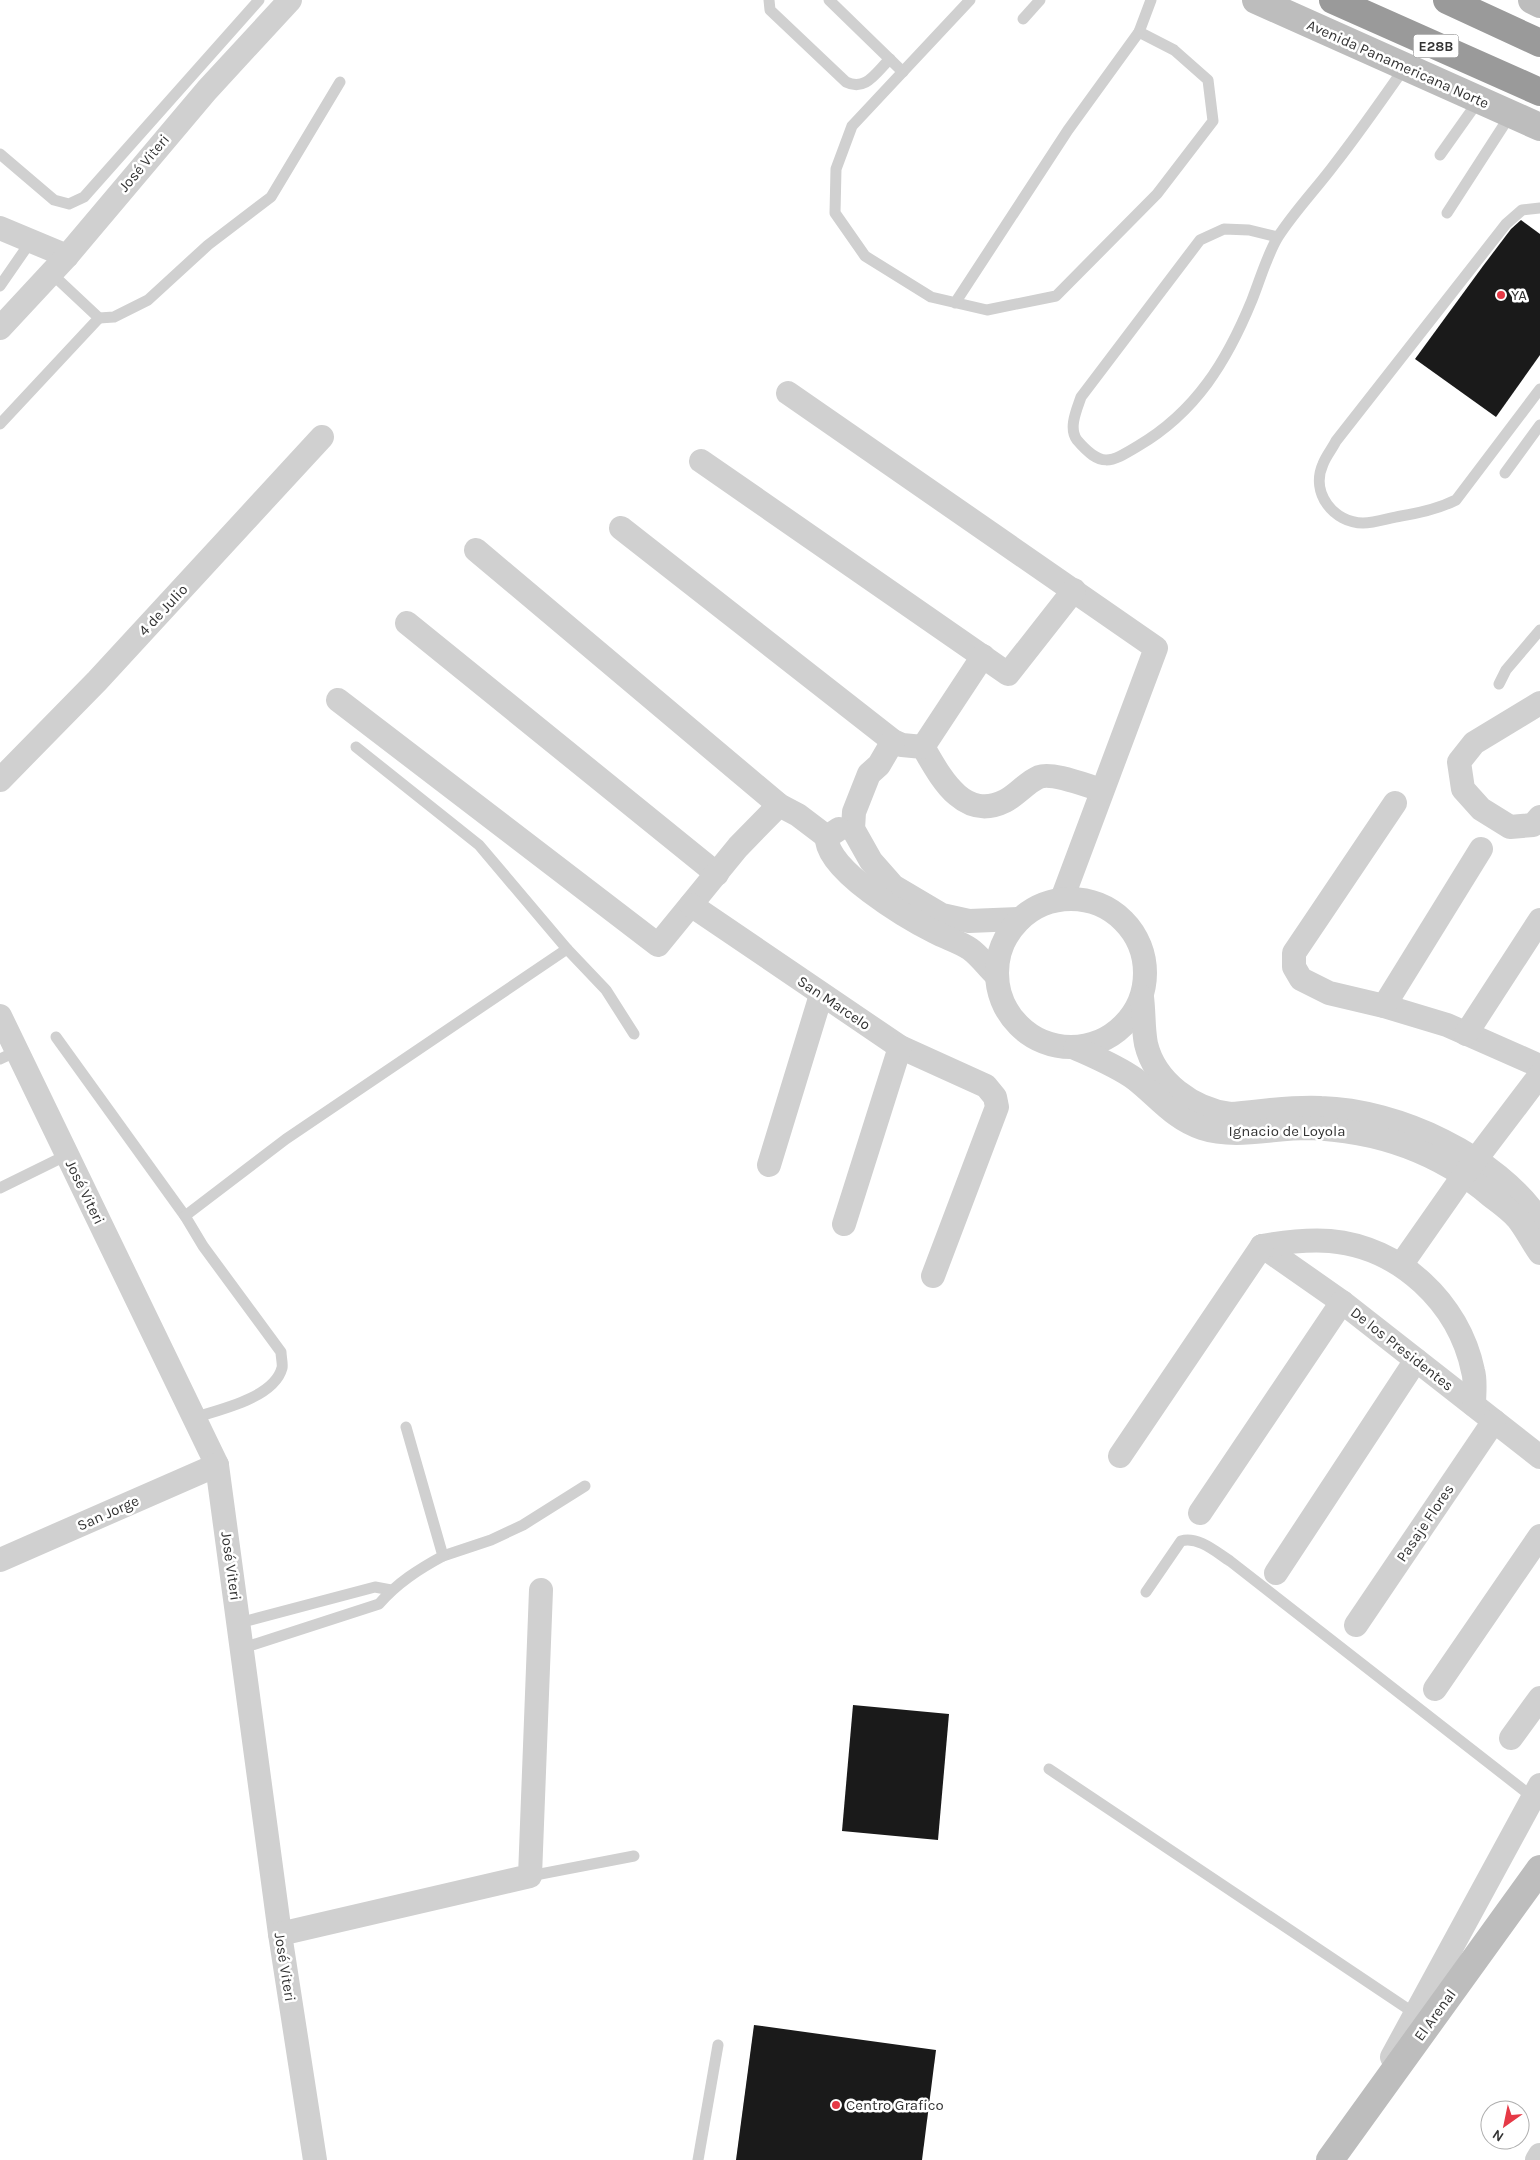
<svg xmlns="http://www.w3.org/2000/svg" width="1540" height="2160" viewBox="0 0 1540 2160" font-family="Karla,sans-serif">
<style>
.building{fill:#1a1a1a}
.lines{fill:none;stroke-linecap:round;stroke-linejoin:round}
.lane{stroke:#d0d0d0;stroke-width:11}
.street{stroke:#d0d0d0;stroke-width:24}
.secondary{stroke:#bdbdbd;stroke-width:28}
.highway{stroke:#9a9a9a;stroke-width:28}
.poi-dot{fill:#e63946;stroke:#fff;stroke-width:2}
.labels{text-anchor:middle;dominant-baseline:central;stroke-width:5;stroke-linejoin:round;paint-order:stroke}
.shield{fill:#fff;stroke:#707070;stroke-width:1}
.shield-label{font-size:14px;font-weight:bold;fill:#333}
.street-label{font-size:15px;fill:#333;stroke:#fff}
.poi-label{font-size:15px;fill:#333;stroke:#fff;text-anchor:start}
</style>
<rect width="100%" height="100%" fill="#fff"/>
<g class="building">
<polygon points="1521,220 1540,234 1540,355 1496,417 1415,359 1483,266 1511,229"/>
<polygon points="853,1705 949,1714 938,1840 842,1831"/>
<polygon points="754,2025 936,2050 922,2160 736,2160"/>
</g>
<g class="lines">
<g class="lane">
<path d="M 769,0 L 770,10 L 846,82 C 866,92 876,72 890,59"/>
<polyline points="829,0 903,72"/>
<polyline points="1023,19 1040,0"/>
<polyline points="1139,32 1151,0"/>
<polyline points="0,154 54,200 69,204 84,197 259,0"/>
<polyline points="1440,155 1479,100"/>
<path d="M 1540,208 L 1522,210 L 1506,224 L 1336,441 C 1332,449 1326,456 1323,464 C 1310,493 1334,523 1363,523 C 1375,523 1389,518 1401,516 C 1420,513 1438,509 1456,500 L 1540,389"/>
<polyline points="1447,213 1511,114"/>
<path d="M 1278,237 L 1249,230 L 1224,229 L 1200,240 L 1081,397 C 1077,409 1068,428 1077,440 C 1101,468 1110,463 1138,446 C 1196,412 1227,361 1252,300 C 1260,280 1267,255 1278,237 C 1294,212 1316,189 1334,165 C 1359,133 1382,100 1405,67"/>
<polyline points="0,286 31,241"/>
<polyline points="955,303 1068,130 1139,32 1174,50 1208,80 1213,121 1157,194 1056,296 987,310 931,297 865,256 835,213 836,169 852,126 970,0"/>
<polyline points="99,318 114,317 148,300 208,245 271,197 340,82"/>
<polyline points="0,424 99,318 51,273"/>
<polyline points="1505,473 1540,425"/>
<polyline points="1499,684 1506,670 1540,630"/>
<polyline points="356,747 479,845 567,949"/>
<polyline points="56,1037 185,1216"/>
<polyline points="0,1059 17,1051"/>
<polyline points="0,1188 67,1155"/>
<path d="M 193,1418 C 219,1410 274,1398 282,1368 C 283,1364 281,1357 281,1352 L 203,1246 L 185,1216 L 286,1139 L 567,949 L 606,990 L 634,1034"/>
<polyline points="443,1556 491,1540 523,1525 585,1486"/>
<path d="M 1146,1592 L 1181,1541 C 1198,1536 1216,1552 1230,1561 L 1535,1799"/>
<polyline points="239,1623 375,1587 391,1590"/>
<path d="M 243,1648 L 379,1604 C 397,1583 419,1569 443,1556 L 406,1427"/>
<polyline points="1049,1769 1417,2015"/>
<polyline points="530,1876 634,1856"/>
<polyline points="698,2160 718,2045"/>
</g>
<g class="street">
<polyline points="0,228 67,256"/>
<polyline points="0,328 67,256 207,90 290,0"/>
<polyline points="788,393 1156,648 1062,899"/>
<polyline points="701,461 1008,674 1074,590"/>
<path d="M 621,528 L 893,741 L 902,745 L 923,747 C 940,776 963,822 1005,801 C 1017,795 1027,782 1039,777 C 1053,772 1087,786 1102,790"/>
<polyline points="476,550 779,805 798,815 827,837"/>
<polyline points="407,623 717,874"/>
<polyline points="338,700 658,945 738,847 779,805"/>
<polyline points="1540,703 1474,743 1459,762 1463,789 1481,809 1510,827 1533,825 1540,817"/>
<polyline points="893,741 879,765 869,774 854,812 853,829 871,861 893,886 942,915 969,921 1020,919"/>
<polyline points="923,747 983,656"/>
<polyline points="0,780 97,681 322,437"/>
<polyline points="1395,803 1294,953 1294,967 1301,979 1329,993 1384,1006 1447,1025 1540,1066"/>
<path d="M 839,829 L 827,837 C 824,869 909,919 935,932 C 946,938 960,942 970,949 C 980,956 988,968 997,976"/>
<circle cx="1071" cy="973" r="74"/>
<polyline points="691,905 900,1047 986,1086 995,1097 997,1107 933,1276"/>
<path d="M 1142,997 C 1144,1012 1143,1029 1146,1044 C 1155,1082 1193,1109 1230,1114 C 1260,1112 1291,1106 1321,1108 C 1398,1110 1497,1156 1540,1221"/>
<polyline points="1384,1006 1481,849"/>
<polyline points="0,1016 217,1465 280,1934 315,2160"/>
<polyline points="1466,1034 1540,920"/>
<path d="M 1075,1048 C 1095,1057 1117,1066 1135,1079 C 1157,1096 1174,1119 1202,1128 C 1235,1139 1273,1128 1307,1128 C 1377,1130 1438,1151 1491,1196 C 1500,1203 1510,1210 1517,1218 C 1526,1229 1532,1242 1540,1253"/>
<polyline points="769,1165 821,995"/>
<polyline points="844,1224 900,1047"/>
<polyline points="1262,1246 1342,1302 1540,1457"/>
<path d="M 1262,1246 C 1285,1242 1307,1239 1330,1241 C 1400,1247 1459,1303 1473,1371 C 1476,1381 1474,1394 1474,1405"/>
<polyline points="1401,1265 1464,1175 1540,1075"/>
<polyline points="1120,1456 1262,1246"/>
<polyline points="1200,1513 1342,1302"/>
<polyline points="0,1560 217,1465"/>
<polyline points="1276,1573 1416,1360"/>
<polyline points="1356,1625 1494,1421"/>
<polyline points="1435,1689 1540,1536"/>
<polyline points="1511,1738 1540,1698"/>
<polyline points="280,1934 530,1876 541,1590"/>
<polyline points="1392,2057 1540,1785"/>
<polyline points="1537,2160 1540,2155"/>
</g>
<g class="secondary">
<polyline points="1256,0 1540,127"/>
<polyline points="1532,0 1540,4"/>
<polyline points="1330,2160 1540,1869"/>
</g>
<g class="highway">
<polyline points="1333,0 1540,92"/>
<polyline points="1447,0 1540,43"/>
</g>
</g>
<g class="poi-dot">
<circle cx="1501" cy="295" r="5"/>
<circle cx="836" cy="2105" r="5"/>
</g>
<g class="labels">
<rect class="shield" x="1413.5" y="34.5" width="45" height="23" rx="4"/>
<g class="shield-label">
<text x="1436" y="46">E28B</text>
</g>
<g class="street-label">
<text transform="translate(1398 64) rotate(24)">Avenida Panamericana Norte</text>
<text transform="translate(144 163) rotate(-50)">José Viteri</text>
<text transform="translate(163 610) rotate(-47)">4 de Julio</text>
<text transform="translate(834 1003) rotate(34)">San Marcelo</text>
<text x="1287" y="1131">Ignacio de Loyola</text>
<text transform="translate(85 1192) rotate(64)">José Viteri</text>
<text transform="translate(1402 1349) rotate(38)">De los Presidentes</text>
<text transform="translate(108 1513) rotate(-24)">San Jorge</text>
<text transform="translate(1425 1523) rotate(-56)">Pasaje Flores</text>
<text transform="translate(231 1566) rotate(82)">José Viteri</text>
<text transform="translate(285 1967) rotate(81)">José Viteri</text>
<text transform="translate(1435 2015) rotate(-54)">El Arenal</text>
</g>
<g class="poi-label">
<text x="1511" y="295">YA</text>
<text x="846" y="2105">Centro Grafico</text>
</g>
</g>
<g transform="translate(1505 2125) rotate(213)"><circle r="24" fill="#ffffff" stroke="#adadad"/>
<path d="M0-4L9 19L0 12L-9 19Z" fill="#e63946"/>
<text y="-8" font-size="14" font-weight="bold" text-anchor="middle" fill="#333333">N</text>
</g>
</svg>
